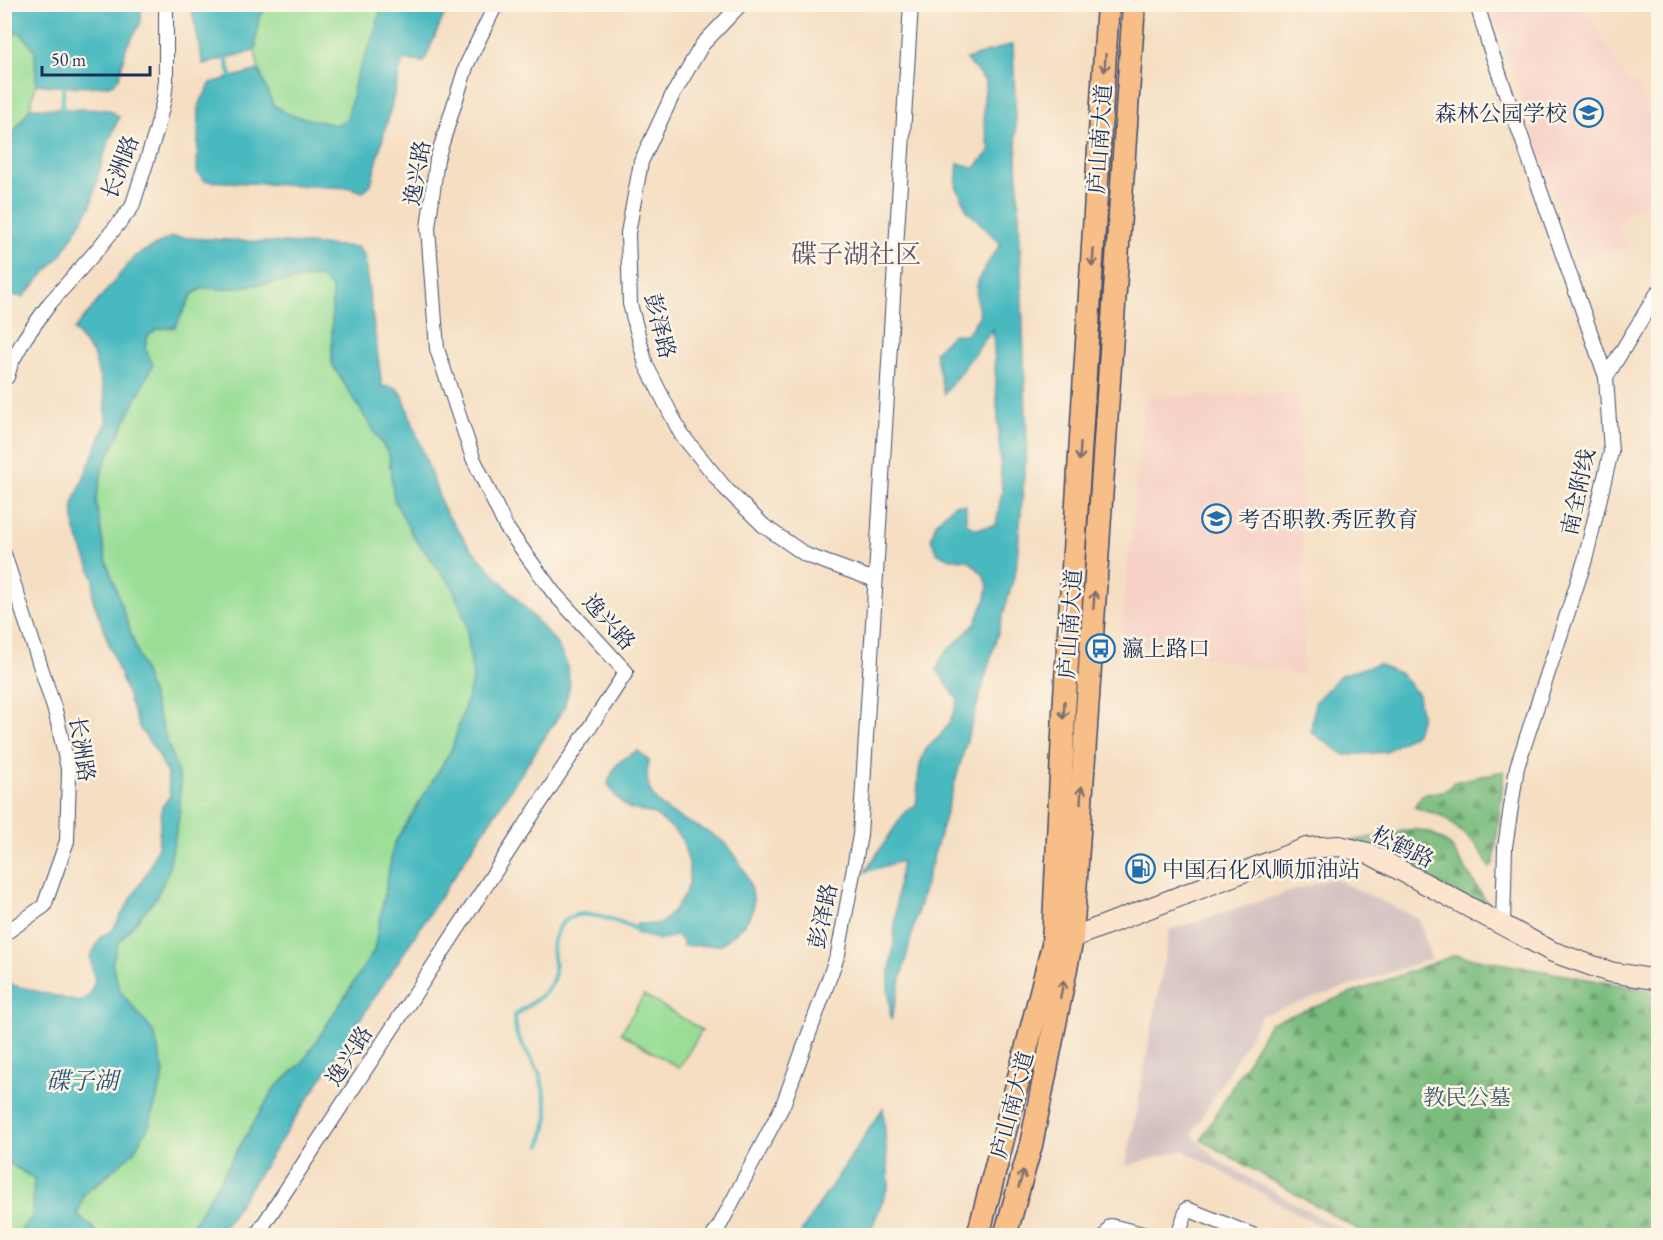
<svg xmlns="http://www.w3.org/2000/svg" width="1663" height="1240" viewBox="0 0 1663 1240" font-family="'EB Garamond','Noto Serif SC',serif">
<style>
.built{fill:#f7d1c6}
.industrial{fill:#d2bfbf}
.green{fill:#9ade96;stroke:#5a867a;stroke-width:1.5}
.forest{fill:url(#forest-firs);stroke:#4b766e;stroke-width:1.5}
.water{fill:#49b9c0;stroke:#32748f;stroke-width:1.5}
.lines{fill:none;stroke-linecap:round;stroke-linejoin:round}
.stream{stroke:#49b9c0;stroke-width:4.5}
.minor-casing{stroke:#3c496d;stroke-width:16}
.secondary-casing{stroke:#3c496d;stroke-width:22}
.trunk-casing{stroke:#3c496d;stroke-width:25}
.minor{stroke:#fff;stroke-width:14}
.secondary{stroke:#fce5cf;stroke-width:20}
.trunk{stroke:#f7be87;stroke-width:22}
.oneway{stroke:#7e6f70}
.labels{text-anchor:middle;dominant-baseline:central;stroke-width:5;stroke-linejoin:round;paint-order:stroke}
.poi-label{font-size:22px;fill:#1b2f5e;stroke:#fcf5e5;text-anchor:start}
.street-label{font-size:22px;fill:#1b2f5e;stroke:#fcf5e5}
.park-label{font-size:22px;fill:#3b5b6c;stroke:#fcf5e5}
.water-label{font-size:24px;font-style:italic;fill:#29587b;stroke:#fcf5e5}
.quarter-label{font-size:26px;fill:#5f536b;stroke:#fcf5e5}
</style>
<defs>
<pattern id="forest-firs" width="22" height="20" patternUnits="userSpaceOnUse" patternTransform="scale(1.5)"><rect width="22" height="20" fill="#7bbd7f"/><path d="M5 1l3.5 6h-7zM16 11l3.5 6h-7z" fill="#649a6b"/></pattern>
</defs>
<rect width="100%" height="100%" fill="#fcf5e5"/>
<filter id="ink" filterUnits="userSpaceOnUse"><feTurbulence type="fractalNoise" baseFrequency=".0167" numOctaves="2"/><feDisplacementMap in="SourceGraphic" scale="12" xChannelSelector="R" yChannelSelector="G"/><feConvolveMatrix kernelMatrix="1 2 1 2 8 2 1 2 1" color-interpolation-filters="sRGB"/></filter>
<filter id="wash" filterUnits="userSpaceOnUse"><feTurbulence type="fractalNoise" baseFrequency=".008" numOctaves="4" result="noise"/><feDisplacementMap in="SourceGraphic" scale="24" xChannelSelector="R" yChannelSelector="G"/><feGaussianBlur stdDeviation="1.35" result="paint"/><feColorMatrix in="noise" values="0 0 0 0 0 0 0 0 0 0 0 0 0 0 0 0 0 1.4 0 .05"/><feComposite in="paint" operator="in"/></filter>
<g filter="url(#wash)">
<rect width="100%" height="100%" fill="#f5dec2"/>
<g class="built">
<polygon points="1490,5 1583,5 1627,80 1639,85 1658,141 1658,202 1629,210 1618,228 1626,246 1577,260"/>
<polygon points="1301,393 1304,675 1120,642 1145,397"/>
</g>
<polygon class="industrial" points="1333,878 1419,919 1431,959 1262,1015 1192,1134 1217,1160 1352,1235 1320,1235 1322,1227 1183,1150 1126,1166 1170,930"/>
<g class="green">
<polygon points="270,5 382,5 374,36 356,78 348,120 335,125 290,115 273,105 259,70 255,51 259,16"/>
<polygon points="5,32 21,33 35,51 36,84 30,108 5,146"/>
<polygon points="319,277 332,288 332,364 389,455 394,500 413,536 452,586 466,622 473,679 452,749 394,844 374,951 303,1062 274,1089 187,1235 98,1235 92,1227 77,1215 85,1193 106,1178 149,1126 164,1073 154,1033 120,991 112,964 118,943 156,898 168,872 180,811 180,780 105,556 96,500 103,466 152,365 145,348 147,336 157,329 175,327 193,294 203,288 223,289"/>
<polygon points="644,995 702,1030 679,1068 621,1033"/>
<polygon points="4,1160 34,1179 32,1217 17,1235 5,1235"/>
</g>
<g class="forest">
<polygon points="1504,771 1494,862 1490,868 1476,844 1442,816 1414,807 1422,795 1447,790 1454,782"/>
<polygon points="1414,829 1431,833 1450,845 1492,911 1351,841"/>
<polygon points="1455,955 1658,992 1658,1235 1368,1235 1201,1140 1270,1023"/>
</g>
<g class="water">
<path d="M 4,5 L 141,5 L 141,22 L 126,48 L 119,78 L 112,85 C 86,87 62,88 36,84 L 35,51 L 21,33 L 5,32 Z"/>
<polygon points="191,5 270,5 259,16 255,51 203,64"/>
<polygon points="382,5 448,5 424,62 403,60 371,184 363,192 351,188 205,181 197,172 199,105 211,83 259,70 273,105 290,115 335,125 347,120 356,78 374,36"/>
<path d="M 1013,44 L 1027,444 L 1016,570 L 916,917 L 891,1020 L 888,986 L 894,942 L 897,890 L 902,861 L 865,872 L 905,812 L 916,805 C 919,788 916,766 926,750 C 929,745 935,741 939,737 C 949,726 954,714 958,700 L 937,670 L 942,656 L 975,624 L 986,598 L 988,585 L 982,573 L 968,560 L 951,559 L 937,553 L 931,539 L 936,523 L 955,504 L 966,505 L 966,523 L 976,529 L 996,525 L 1002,491 L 993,329 L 944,394 L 935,352 L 953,334 L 967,335 L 980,315 C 970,282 982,271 1001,244 L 967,210 L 956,185 L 958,163 L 975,168 L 990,150 C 983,124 982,108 986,82 L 966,59 Z"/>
<polygon points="30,108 109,110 119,117 103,157 91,205 62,254 23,297 5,294 5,146"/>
<polygon points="171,237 357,247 364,255 382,386 396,388 402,394 444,510 469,546 555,641 566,662 570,684 564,708 219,1235 187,1235 274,1089 303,1062 374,951 394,844 452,749 473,679 466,622 452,586 413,536 394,500 389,455 332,364 332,288 319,277 223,289 203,288 192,294 175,327 157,329 148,336 145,348 153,365 103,466 96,500 105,556 180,780 180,811 168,872 156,898 118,943 112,964 120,991 154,1033 164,1073 149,1126 133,1153 85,1193 77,1215 92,1227 98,1235 17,1235 32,1217 34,1179 5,1160 5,983 78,1002 89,996 95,981 90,958 101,936 112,931 149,869 158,846 162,807 170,796 167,774 158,754 139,727 93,600 94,579 75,530 73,504 106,423 105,397 93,354 74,330 135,256"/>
<polygon points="1378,664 1401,674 1418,695 1421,716 1416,733 1385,752 1345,755 1311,732 1315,702 1341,675"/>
<path d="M 638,751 L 649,761 C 636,813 693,818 722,841 C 737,852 756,888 753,907 C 750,923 732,936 720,945 L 683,946 L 683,941 L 676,936 L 659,940 L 636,933 L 637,924 L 660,924 L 671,914 L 684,896 L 689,883 L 689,863 L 682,840 L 672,828 L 654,814 L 628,808 L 616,797 L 608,784 C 614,765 620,759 638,751 Z"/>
<polygon points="883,1108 889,1184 869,1235 799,1235"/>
</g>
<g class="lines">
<g class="stream">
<polyline points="224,53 233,82"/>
<polyline points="62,113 64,82"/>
<path d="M 541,1145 L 548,1118 L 546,1102 L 540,1075 L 517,1035 L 514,1017 C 525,1005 543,999 551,984 C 560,968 549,953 554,939 C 566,896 614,920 641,931"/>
</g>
</g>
</g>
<g filter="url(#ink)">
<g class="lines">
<defs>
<g id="minor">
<polyline points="741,4 702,45 672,96 641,162 628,233 630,304 646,365 681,434 726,489 764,526 806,555 875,580"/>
<polyline points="1477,4 1489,45 1606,377 1611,452 1585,560 1517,767 1505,847 1503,926"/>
<polyline points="7,377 11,363 25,338 50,303 97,250 132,207 156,132 164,99 166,79 166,4"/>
<polyline points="1606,377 1658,292"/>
<polyline points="4,554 56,714 69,773 67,841 44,906 4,934"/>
<polyline points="256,1236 626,672 553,592 506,527 473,458 437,349 428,228 437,159 467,64 496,4"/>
<polyline points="713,1236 720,1225 783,1105 838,954 860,835 911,4"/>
<polyline points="1106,1236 1111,1226 1151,1236"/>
<polyline points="1178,1236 1187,1209 1255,1236"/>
</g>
<polyline id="secondary" points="1058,943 1306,848 1339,846 1368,853 1553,952 1610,972 1658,980"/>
<g id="trunk">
<polyline points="978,1236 1053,945 1064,712 1108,4"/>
<polyline points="1005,1236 1031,1145 1072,938 1134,4"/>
</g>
</defs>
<use href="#minor" class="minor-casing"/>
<use href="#secondary" class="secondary-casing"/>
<use href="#trunk" class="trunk-casing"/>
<use href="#minor" class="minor"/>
<use href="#secondary" class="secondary"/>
<use href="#trunk" class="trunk"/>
</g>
<defs><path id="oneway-shaft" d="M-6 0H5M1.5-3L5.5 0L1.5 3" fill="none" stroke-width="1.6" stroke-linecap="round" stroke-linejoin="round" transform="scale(1.5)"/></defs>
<g class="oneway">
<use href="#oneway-shaft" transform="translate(1105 63) rotate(94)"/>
<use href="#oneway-shaft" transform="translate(1093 258) rotate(94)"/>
<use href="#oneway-shaft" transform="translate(1080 452) rotate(94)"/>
<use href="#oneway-shaft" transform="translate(1094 600) rotate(-86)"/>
<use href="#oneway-shaft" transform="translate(1064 710) rotate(93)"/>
<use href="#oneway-shaft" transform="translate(1081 795) rotate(-86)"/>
<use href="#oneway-shaft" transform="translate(1062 989) rotate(-79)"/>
<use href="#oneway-shaft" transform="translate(1021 1179) rotate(-74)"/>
</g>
</g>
<defs>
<symbol id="school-ring" viewBox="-11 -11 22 22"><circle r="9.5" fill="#fcf5e5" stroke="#1f6fb2" stroke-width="1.5"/><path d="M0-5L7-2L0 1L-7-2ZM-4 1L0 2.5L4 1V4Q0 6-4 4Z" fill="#1f6fb2"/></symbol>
<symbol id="university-ring" viewBox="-11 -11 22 22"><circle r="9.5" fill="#fcf5e5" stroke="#1f6fb2" stroke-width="1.5"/><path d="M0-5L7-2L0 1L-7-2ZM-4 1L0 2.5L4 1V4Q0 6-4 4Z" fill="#1f6fb2"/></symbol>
<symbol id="bus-ring" viewBox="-11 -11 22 22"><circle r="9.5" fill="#fcf5e5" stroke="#1f6fb2" stroke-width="1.5"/><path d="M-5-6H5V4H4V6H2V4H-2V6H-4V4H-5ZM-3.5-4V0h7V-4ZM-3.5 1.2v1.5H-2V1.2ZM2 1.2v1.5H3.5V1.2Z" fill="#1f6fb2"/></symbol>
<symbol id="fuel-ring" viewBox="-11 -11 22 22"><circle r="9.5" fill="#fcf5e5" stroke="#1f6fb2" stroke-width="1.5"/><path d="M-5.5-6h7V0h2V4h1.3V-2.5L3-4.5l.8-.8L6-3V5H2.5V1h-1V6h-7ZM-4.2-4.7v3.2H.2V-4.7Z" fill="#1f6fb2"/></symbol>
</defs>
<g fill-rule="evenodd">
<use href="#school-ring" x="1572" y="96" width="33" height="33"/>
<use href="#university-ring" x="1200" y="502" width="33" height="33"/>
<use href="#bus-ring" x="1084" y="632" width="33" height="33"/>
<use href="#fuel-ring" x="1124" y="852" width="33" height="33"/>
</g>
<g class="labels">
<g class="poi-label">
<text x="1567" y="113" text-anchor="end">森林公园学校</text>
<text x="1238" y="519">考否职教·秀匠教育</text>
<text x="1122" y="648">瀛上路口</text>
<text x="1162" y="869">中国石化风顺加油站</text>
</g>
<g class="street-label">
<text transform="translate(1100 139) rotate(-86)">庐山南大道</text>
<text transform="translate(120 167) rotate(-69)">长洲路</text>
<text transform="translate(417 173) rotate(-80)">逸兴路</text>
<text transform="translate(660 326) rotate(76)">彭泽路</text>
<text transform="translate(1578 492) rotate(-78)">南全附线</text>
<text transform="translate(609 622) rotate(48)">逸兴路</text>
<text transform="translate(1070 624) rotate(-86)">庐山南大道</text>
<text transform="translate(82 749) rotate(81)">长洲路</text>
<text transform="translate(1403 847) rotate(26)">松鹤路</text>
<text transform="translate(823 916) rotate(-78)">彭泽路</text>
<text transform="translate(349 1056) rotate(-57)">逸兴路</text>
<text transform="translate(1012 1105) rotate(-75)">庐山南大道</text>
</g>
<g class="park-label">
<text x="1467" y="1097">教民公墓</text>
</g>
<g class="water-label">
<text x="82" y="1080">碟子湖</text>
</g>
<g class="quarter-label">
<text x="856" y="254">碟子湖社区</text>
</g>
</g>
<rect width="1663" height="1240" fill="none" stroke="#fcf5e5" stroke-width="24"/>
<path d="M42 66v9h108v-9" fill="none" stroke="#1b2f5e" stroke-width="3"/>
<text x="51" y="66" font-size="18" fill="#1b2f5e" stroke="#fcf5e5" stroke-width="4.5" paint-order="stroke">50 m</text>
</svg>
